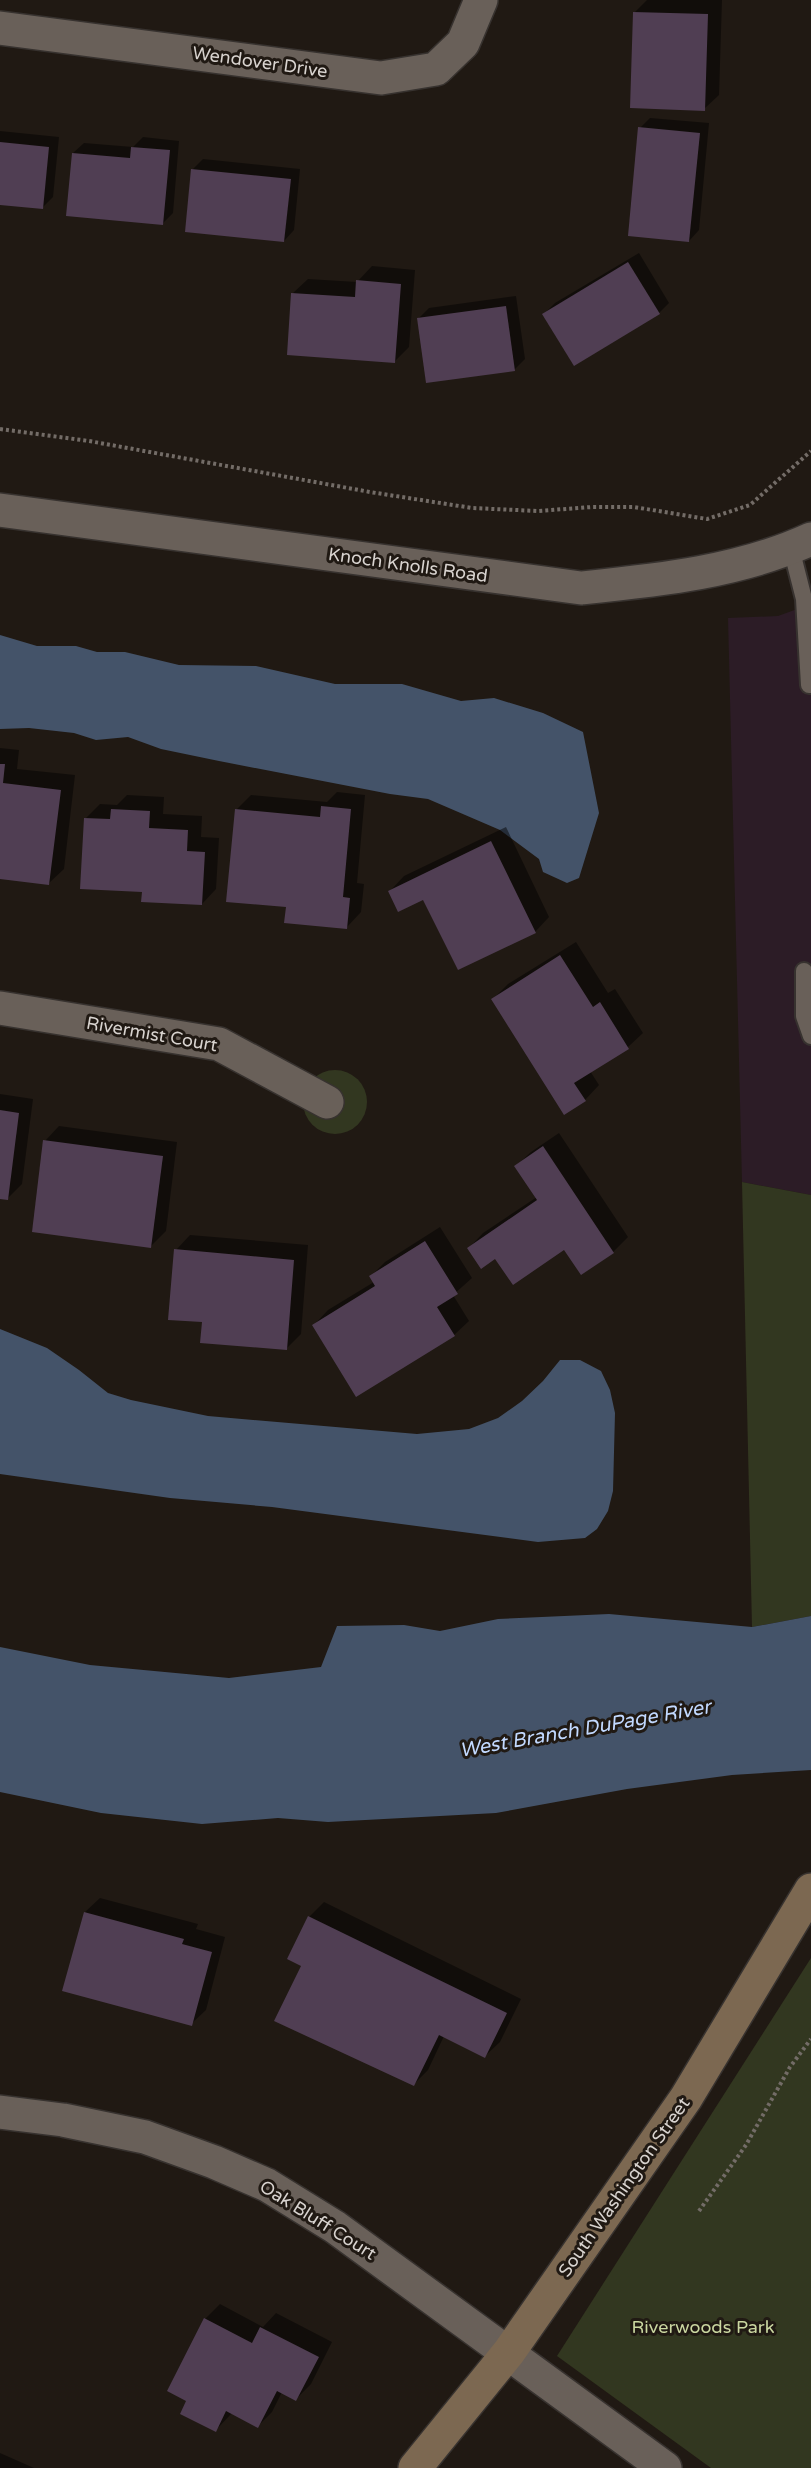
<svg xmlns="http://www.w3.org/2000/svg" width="811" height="2468" viewBox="0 0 811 2468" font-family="'Varela Round',sans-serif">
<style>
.commercial{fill:#2c1c26}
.green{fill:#323720}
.water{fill:#445369}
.shadow{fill:#0007}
.building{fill:#503e53}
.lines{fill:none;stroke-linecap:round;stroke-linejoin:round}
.service-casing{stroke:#37322f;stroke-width:20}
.minor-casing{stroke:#37322f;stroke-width:36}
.secondary-casing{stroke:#37322f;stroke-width:36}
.path{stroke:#736c67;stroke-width:4;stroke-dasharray:3 3;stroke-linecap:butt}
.service{stroke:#696059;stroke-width:16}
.minor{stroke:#696059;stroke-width:33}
.secondary{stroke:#7c6851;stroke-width:33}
.labels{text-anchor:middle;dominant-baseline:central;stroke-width:6;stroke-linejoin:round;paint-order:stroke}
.street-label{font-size:18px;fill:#d8d3cf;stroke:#201913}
.park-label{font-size:18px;fill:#cbd7a1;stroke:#201913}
.water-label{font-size:20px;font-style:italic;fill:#c2d9ff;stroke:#201913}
</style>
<rect width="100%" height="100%" fill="#201913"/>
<polygon class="commercial" points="811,604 811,1195 742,1182 728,618 778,616"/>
<g class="green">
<circle cx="335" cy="1102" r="32"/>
<polygon points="742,1182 811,1195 811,1616 752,1627"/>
<polygon points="811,1958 811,2468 711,2468 557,2356"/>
</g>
<g class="water">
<polygon points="0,635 37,646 76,646 97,652 125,652 179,665 256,666 335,684 402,684 461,701 494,698 543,713 583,732 599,813 579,878 567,883 543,872 539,859 500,830 428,799 390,794 219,761 161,749 128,737 96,740 74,733 29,728 0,729"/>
<polygon points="0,1329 47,1348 79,1370 108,1393 131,1400 208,1416 417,1434 469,1429 498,1418 522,1401 543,1381 560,1360 580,1360 601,1371 610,1390 615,1413 613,1491 608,1511 597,1529 585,1538 538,1542 272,1507 170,1498 0,1474"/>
<polygon points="609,1614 752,1627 811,1616 811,1770 732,1775 627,1789 496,1813 328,1822 278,1818 202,1824 101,1813 0,1792 0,1647 90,1665 229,1678 321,1667 337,1626 404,1625 440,1631 498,1619"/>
</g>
<g class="shadow">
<polygon points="647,0 722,0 719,95 704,109 635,12"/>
<polygon points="650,118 709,123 699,230 689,241 640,128"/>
<polygon points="0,131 59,137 53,197 43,207 0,203"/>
<polygon points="143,137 179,141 173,213 163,223 73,153 84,143 133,147"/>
<polygon points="203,159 300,169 294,230 284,241 192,170"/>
<polygon points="639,253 669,303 659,313 544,314 555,303"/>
<polygon points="372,266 415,270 409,347 395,361 293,293 308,279 357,282"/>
<polygon points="516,296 525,359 514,370 419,318 429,308"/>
<polygon points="0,748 19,750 17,769 75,775 64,869 49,883 0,877"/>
<polygon points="337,792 365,795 357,883 364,884 361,912 347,927 287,906 236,810 251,795 327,802"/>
<polygon points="127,795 164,797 163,814 202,816 201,837 219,838 216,889 202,904 143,891 85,819 100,804 117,805"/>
<polygon points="506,827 549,917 535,932 424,898 390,891 404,876"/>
<polygon points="576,942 608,993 615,989 643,1033 628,1047 590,1071 599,1085 585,1100 493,999 508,984"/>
<polygon points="0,1094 33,1099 22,1184 8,1198 0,1197"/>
<polygon points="59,1126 177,1142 166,1231 151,1246 45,1141"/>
<polygon points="559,1133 628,1237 613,1252 582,1273 565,1248 495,1257 469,1248 483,1233 537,1197 516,1166 531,1152"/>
<polygon points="440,1227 472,1278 453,1295 469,1321 454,1335 314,1325 328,1310 374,1282 371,1276 385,1262"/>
<polygon points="190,1235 308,1245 301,1334 286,1349 203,1321 176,1250"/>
<polygon points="100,1898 198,1924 196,1929 225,1937 206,2010 191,2024 85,1912"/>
<polygon points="324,1902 521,1999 500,2042 485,2056 444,2036 428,2070 414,2084 309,1917"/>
<polygon points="220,2304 263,2327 276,2313 332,2342 311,2384 296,2399 282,2392 272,2412 258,2426 232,2413 216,2430 188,2400 205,2319"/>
<polygon points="0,2453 34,2468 0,2468"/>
</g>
<g class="building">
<polygon points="633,12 708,14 705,111 630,108"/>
<polygon points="638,127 700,133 689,242 628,236"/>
<polygon points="0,142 49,147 43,209 0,205"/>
<polygon points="131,147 170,150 163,225 66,216 72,153 130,158"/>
<polygon points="191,169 291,179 284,242 185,232"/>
<polygon points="628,262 660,314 574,366 542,314"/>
<polygon points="356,280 401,284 395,363 287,355 291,293 355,297"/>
<polygon points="506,306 515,371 426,383 417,318"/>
<polygon points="0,764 5,764 3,783 61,790 49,885 0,879"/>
<polygon points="321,806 351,809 343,897 350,898 347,929 284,923 286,907 226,902 235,809 320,817"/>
<polygon points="111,809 150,811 149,828 188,830 187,851 205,852 202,905 141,902 142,892 80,889 84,818 110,819"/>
<polygon points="491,841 536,933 458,970 423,900 398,912 388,891"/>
<polygon points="560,955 593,1007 600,1002 629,1049 574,1083 586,1101 564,1115 491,999"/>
<polygon points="0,1110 19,1113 8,1200 0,1199"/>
<polygon points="43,1140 163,1156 151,1248 32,1232"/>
<polygon points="543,1146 614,1253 581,1275 564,1250 513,1285 495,1259 481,1269 467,1248 537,1200 514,1166"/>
<polygon points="425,1241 458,1294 437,1307 455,1336 356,1397 312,1325 375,1286 369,1276"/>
<polygon points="174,1249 294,1260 287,1350 200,1343 202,1322 168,1320"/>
<polygon points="84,1912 184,1939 182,1944 212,1952 192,2026 62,1991"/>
<polygon points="308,1916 507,2013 485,2058 439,2035 414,2086 274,2021 301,1966 287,1959"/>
<polygon points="204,2318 252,2343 260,2327 319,2357 296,2401 277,2391 258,2428 226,2411 216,2432 180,2414 186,2401 167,2391"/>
</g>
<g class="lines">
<defs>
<g id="service">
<polyline points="791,548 804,599 809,685 811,685"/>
<polyline points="804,971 804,1016 811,1036"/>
</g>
<g id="minor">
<polyline points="0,28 381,78 436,69 463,43 481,0"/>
<path d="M 0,510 L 581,588 C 659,580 739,572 811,539"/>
<polyline points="0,1008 219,1044 327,1102"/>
<polyline points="0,2112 63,2120 145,2137 214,2162 267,2185 335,2227 665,2468"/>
</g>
<polyline id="secondary" points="415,2468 509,2352 686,2098 811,1890"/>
</defs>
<use href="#service" class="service-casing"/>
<use href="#minor" class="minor-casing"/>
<use href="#secondary" class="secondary-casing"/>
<g class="path">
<polyline points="0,429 89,441 370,492 472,508 538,511 592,507 634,507 707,519 750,505 811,451"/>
<polyline points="699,2211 746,2145 790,2067 811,2039"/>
</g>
<use href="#service" class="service"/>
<use href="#minor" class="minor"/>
<use href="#secondary" class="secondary"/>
</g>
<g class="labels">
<g class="street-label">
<text transform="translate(260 62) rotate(8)">Wendover Drive</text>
<text transform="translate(408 565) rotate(8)">Knoch Knolls Road</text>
<text transform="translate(152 1034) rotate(10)">Rivermist Court</text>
<text transform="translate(624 2187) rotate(-55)">South Washington Street</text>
<text transform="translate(318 2220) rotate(32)">Oak Bluff Court</text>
</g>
<g class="park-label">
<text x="703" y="2327">Riverwoods Park</text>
</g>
<g class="water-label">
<text transform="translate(585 1729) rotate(-10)">West Branch DuPage River</text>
</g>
</g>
</svg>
